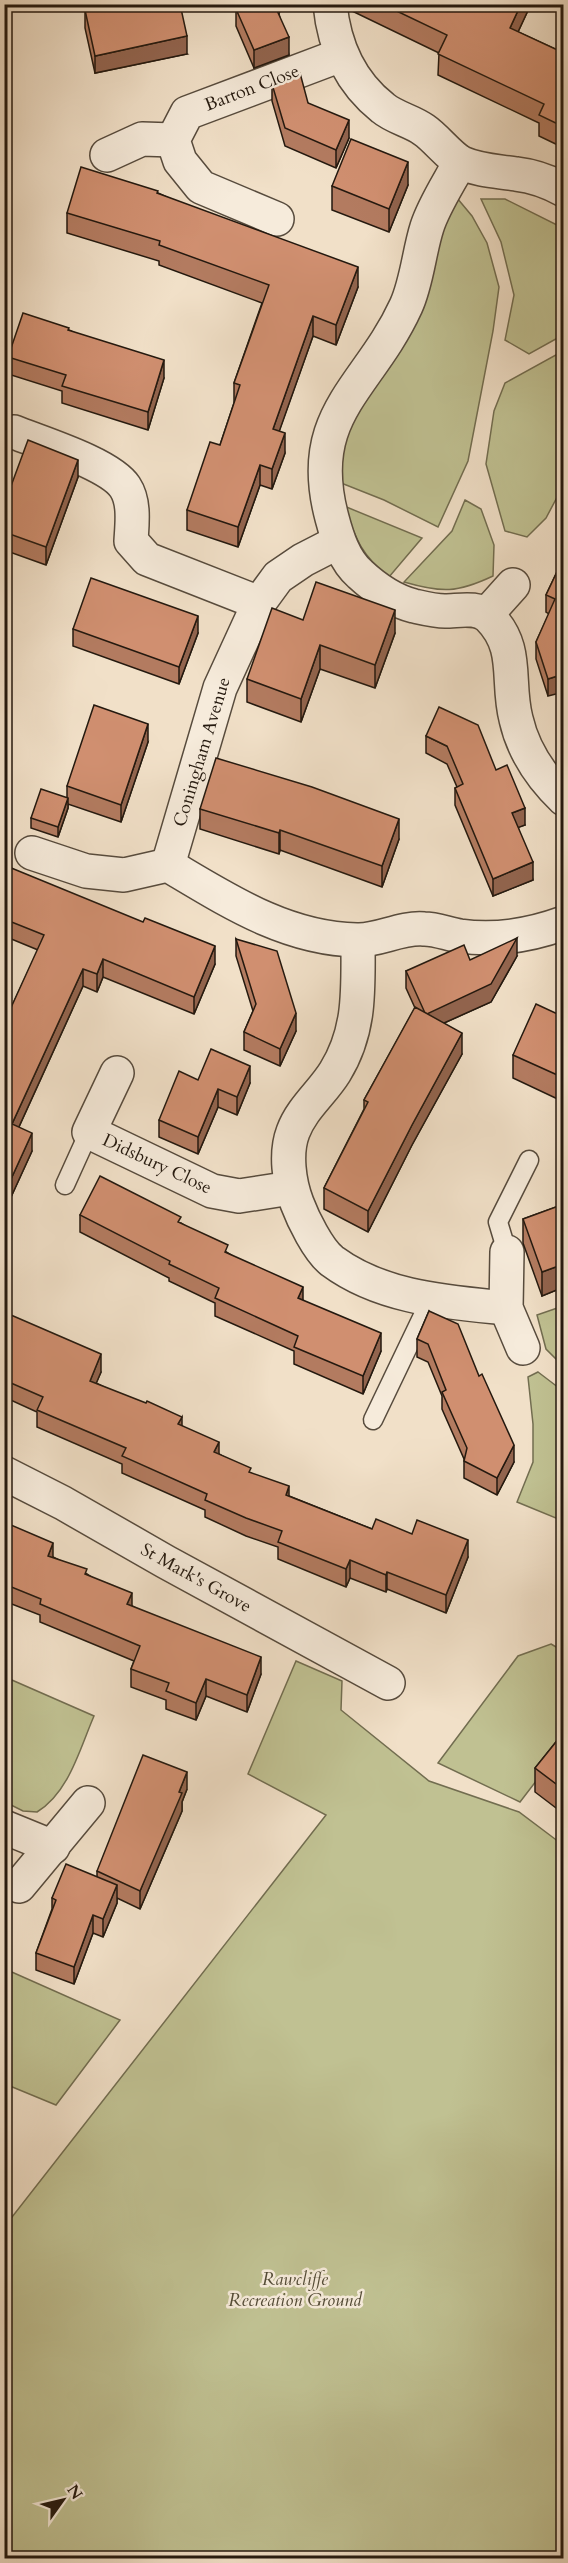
<svg xmlns="http://www.w3.org/2000/svg" width="568" height="2563" viewBox="0 0 568 2563" font-family="Cardo,serif">
<style>
.green{fill:#c0c192;stroke:#726d50;stroke-width:1.5}
.lines{fill:none;stroke-linecap:round;stroke-linejoin:round}
.service-casing{stroke:#574b3d;stroke-width:21}
.minor-casing{stroke:#574b3d;stroke-width:36}
.service{stroke:#f6ebdb;stroke-width:18}
.minor{stroke:#f6ebdb;stroke-width:33}
.wall{fill:#b37b60;stroke:#24190f;stroke-width:1.5}
.shaded-wall{fill:#92644e;stroke:#24190f;stroke-width:1.5}
.building{fill:#d08f70;stroke:#24190f;stroke-width:1.5}
.labels{text-anchor:middle;dominant-baseline:central;stroke-width:5;stroke-linejoin:round;paint-order:stroke}
.street-label{font-size:18px;fill:#24190f;stroke:#f6ebdb}
.park-label{font-size:18px;font-style:italic;fill:#534b36;stroke:#f6ebdb}
</style>
<rect width="100%" height="100%" fill="#f1e0c8"/>
<filter id="stains"><feTurbulence type="fractalNoise" baseFrequency=".00333" numOctaves="4"/><feColorMatrix values="0 0 0 0 .2 0 0 0 0 .09 0 0 0 0 .02 0 0 0 .5 -.17"/></filter>
<radialGradient id="worn" r=".72"><stop offset=".6" stop-color="#630" stop-opacity="0"/><stop offset="1" stop-color="#630" stop-opacity=".3"/></radialGradient>
<g class="green">
<polygon points="457,198 472,216 487,243 499,287 493,331 468,461 438,527 384,500 336,481 338,448"/>
<polygon points="481,199 505,199 563,228 563,335 529,354 505,340 514,295 501,242"/>
<polygon points="563,351 563,486 546,518 527,537 505,531 486,464 494,411 505,383"/>
<path d="M 465,500 L 481,509 L 494,545 L 493,576 C 457,593 442,593 404,582 L 452,531 Z"/>
<path d="M 344,506 L 422,538 L 389,577 C 361,555 356,539 344,506 Z"/>
<polygon points="563,1306 564,1306 563,1366 546,1349 537,1315"/>
<polygon points="538,1372 563,1391 563,1521 517,1502 533,1462 533,1424 528,1377"/>
<polygon points="551,1644 563,1651 563,1746 520,1802 438,1763 518,1656"/>
<polygon points="296,1661 342,1681 341,1710 429,1781 519,1812 563,1845 563,2558 5,2558 5,2226 326,1815 248,1774"/>
<path d="M 5,1677 L 94,1716 C 80,1748 69,1793 37,1812 L 23,1811 L 5,1802 Z"/>
<polygon points="5,1969 120,2020 56,2105 5,2084"/>
</g>
<g class="lines">
<defs>
<g id="service">
<polyline points="65,1185 89,1132"/>
<polyline points="507,1252 498,1222 529,1160"/>
<polyline points="373,1420 430,1301"/>
</g>
<g id="minor">
<path d="M 330,4 C 334,46 350,82 383,108 C 395,118 412,121 424,130 C 436,138 450,157 462,163 C 480,171 497,171 516,174 C 533,176 548,181 564,190"/>
<polyline points="107,155 142,139 173,140"/>
<path d="M 460,162 C 449,183 434,205 427,227 C 419,252 417,282 406,306 C 368,389 304,414 332,518 C 337,537 344,560 360,574 C 374,587 394,601 414,606 C 423,608 435,611 445,611 C 459,611 477,606 489,617 C 520,648 506,681 516,719 C 523,750 541,777 564,799"/>
<polyline points="277,219 201,187 180,161 173,140 187,113 341,55"/>
<path d="M 14,432 C 41,443 110,464 125,487 C 135,502 132,524 131,541 L 147,559 L 259,603"/>
<polyline points="487,614 513,585"/>
<path d="M 32,853 L 86,871 L 124,875 L 168,865 C 227,900 286,939 357,940 C 378,941 401,927 424,929 C 436,929 448,934 460,936 C 495,941 531,935 564,923"/>
<polyline points="168,865 220,688 259,603 278,577 303,560 338,542"/>
<path d="M 358,941 C 358,989 361,1030 335,1072 C 322,1093 302,1108 293,1132 C 285,1153 289,1182 297,1203 C 303,1219 318,1250 332,1261 C 382,1298 446,1302 506,1308"/>
<polyline points="117,1073 89,1132 212,1191 239,1196 291,1188"/>
<polyline points="507,1252 506,1308 523,1348"/>
<polyline points="4,1473 63,1503 166,1562 388,1683"/>
<polyline points="4,1827 53,1847"/>
<polyline points="19,1886 88,1803"/>
</g>
</defs>
<use href="#service" class="service-casing"/>
<use href="#minor" class="minor-casing"/>
<use href="#service" class="service"/>
<use href="#minor" class="minor"/>
</g>
<g class="wall">
<polygon points="352,4 531,4 518,32 564,53 564,148 539,136 539,123 438,75 439,53 352,11"/>
<polygon points="236,9 279,14 289,55 254,68 236,26"/>
<polygon points="85,10 187,54 95,73 85,28"/>
<polygon points="272,84 308,103 349,138 336,168 285,146 272,101"/>
<polygon points="408,185 389,232 332,210 332,186"/>
<polygon points="158,193 358,287 336,345 313,336 279,431 285,453 272,489 260,485 238,547 187,530 187,510 220,445 234,403 234,383 262,303 159,265 159,261 67,233 67,213"/>
<polygon points="69,330 164,378 148,430 62,403 62,391 8,374 8,357"/>
<polygon points="78,477 46,565 4,550 4,505"/>
<polygon points="564,557 548,696 536,659 536,642 549,614 546,612 546,595"/>
<polygon points="303,620 395,633 375,688 320,669 301,722 247,702 247,679"/>
<polygon points="73,629 198,633 179,684 73,646"/>
<polygon points="426,736 496,770 525,825 518,827 533,880 493,896 455,805 455,788 457,787 447,764 426,753"/>
<polygon points="148,742 121,822 68,804 68,808 58,837 31,828 31,818 67,798 67,786"/>
<polygon points="200,809 399,839 382,887 280,850 279,854 200,829"/>
<polygon points="4,865 215,964 194,1014 103,977 97,992 83,986 19,1127 32,1151 6,1208 4,1207 4,1023 38,950 4,936"/>
<polygon points="236,939 296,1031 280,1066 244,1050 244,1032 253,1011 236,956"/>
<polygon points="517,956 491,1002 444,1023 462,1054 412,1145 368,1232 324,1209 324,1188 364,1109 364,1100 415,1008 406,988 406,971 470,960"/>
<polygon points="564,1017 564,1102 513,1078 513,1055"/>
<polygon points="198,1080 250,1083 237,1115 218,1107 198,1154 159,1137 159,1120"/>
<polygon points="564,1204 564,1287 542,1296 523,1243 523,1219"/>
<polygon points="80,1215 181,1223 381,1351 363,1394 294,1364 294,1351 215,1316 215,1303 169,1281 169,1278 80,1232"/>
<polygon points="429,1311 514,1462 497,1495 464,1478 464,1459 442,1409 442,1396 428,1362 417,1357 417,1339"/>
<polygon points="4,1312 101,1372 96,1383 182,1426 219,1454 289,1496 372,1529 468,1557 446,1613 387,1589 386,1592 350,1578 346,1587 278,1559 278,1547 246,1536 205,1517 205,1510 122,1473 122,1464 37,1427 37,1412 4,1397"/>
<polygon points="4,1522 53,1557 87,1574 132,1606 261,1674 247,1712 206,1696 196,1720 166,1709 166,1700 131,1687 131,1669 134,1661 40,1622 40,1615 4,1601"/>
<polygon points="564,1732 564,1814 535,1792 535,1768"/>
<polygon points="187,1789 182,1802 182,1811 140,1909 117,1898 117,1903 103,1937 93,1933 74,1984 36,1970 36,1953 52,1909 52,1898 97,1877 97,1871"/>
</g>
<g class="shaded-wall">
<polygon points="4,4 9,4 4,17"/>
<polygon points="276,4 283,4 275,23"/>
<polygon points="521,4 531,4 510,49 510,28"/>
<polygon points="187,36 187,54 95,73 95,56"/>
<polygon points="289,37 289,55 254,68 254,50"/>
<polygon points="349,120 349,138 336,168 336,150"/>
<polygon points="408,162 408,185 389,232 389,209"/>
<polygon points="358,267 358,287 336,345 336,325"/>
<polygon points="313,316 313,336 273,449 273,429"/>
<polygon points="164,360 164,378 148,430 148,412"/>
<polygon points="285,433 285,453 272,489 272,469"/>
<polygon points="78,460 78,477 46,565 46,547"/>
<polygon points="260,465 260,485 238,547 238,527"/>
<polygon points="395,610 395,633 375,688 375,665"/>
<polygon points="198,616 198,633 179,684 179,667"/>
<polygon points="320,645 320,669 301,722 301,699"/>
<polygon points="564,674 564,692 548,696 548,679"/>
<polygon points="148,724 148,742 121,822 121,805"/>
<polygon points="68,798 68,808 58,837 58,827"/>
<polygon points="525,808 525,825 512,830 512,813"/>
<polygon points="399,819 399,839 382,887 382,866"/>
<polygon points="280,830 280,850 279,854 279,833"/>
<polygon points="533,862 533,880 493,896 493,879"/>
<polygon points="517,938 517,956 491,1002 426,1031 426,1014"/>
<polygon points="215,946 215,964 194,1014 194,997"/>
<polygon points="103,959 103,977 97,992 97,974"/>
<polygon points="83,969 83,986 12,1142 12,1124"/>
<polygon points="296,1013 296,1031 280,1066 280,1049"/>
<polygon points="462,1033 462,1054 412,1145 368,1232 368,1211 412,1125"/>
<polygon points="250,1066 250,1083 237,1115 237,1097"/>
<polygon points="218,1089 218,1107 198,1154 198,1137"/>
<polygon points="32,1133 32,1151 6,1208 6,1190"/>
<polygon points="564,1264 564,1287 542,1296 542,1272"/>
<polygon points="303,1287 303,1304 298,1298"/>
<polygon points="381,1333 381,1351 363,1394 363,1376"/>
<polygon points="101,1354 101,1372 90,1398 90,1381"/>
<polygon points="182,1417 182,1434 178,1424"/>
<polygon points="219,1442 219,1459 214,1452"/>
<polygon points="514,1445 514,1462 497,1495 497,1478"/>
<polygon points="289,1486 289,1503 286,1495"/>
<polygon points="468,1540 468,1557 446,1613 446,1595"/>
<polygon points="53,1543 53,1561 48,1556"/>
<polygon points="350,1560 350,1578 346,1587 346,1569"/>
<polygon points="387,1572 387,1589 386,1592 386,1575"/>
<polygon points="132,1593 132,1611 127,1604"/>
<polygon points="261,1657 261,1674 247,1712 247,1695"/>
<polygon points="206,1679 206,1696 196,1720 196,1703"/>
<polygon points="187,1772 187,1789 182,1802 182,1811 140,1909 140,1891"/>
<polygon points="117,1885 117,1903 103,1937 103,1919"/>
<polygon points="93,1915 93,1933 74,1984 74,1967"/>
</g>
<g class="building">
<polygon points="113,4 180,4 187,36 95,56 85,10"/>
<polygon points="238,4 276,4 275,6 289,37 254,50 236,9"/>
<polygon points="382,4 521,4 510,28 564,53 564,127 539,115 544,104 438,54 447,35"/>
<polygon points="300,73 308,103 349,120 336,150 285,128 272,84"/>
<polygon points="351,139 408,162 389,209 332,186"/>
<polygon points="81,167 158,191 157,193 358,267 336,325 313,316 273,429 285,433 272,469 260,465 238,527 187,510 210,442 220,445 240,385 234,383 269,285 159,245 160,241 67,213"/>
<polygon points="23,313 69,328 68,330 164,360 148,412 62,386 66,375 8,357"/>
<polygon points="28,440 78,460 46,547 4,532 4,505"/>
<polygon points="564,557 564,674 548,679 536,642 555,599 546,595"/>
<polygon points="91,578 198,616 179,667 73,629"/>
<polygon points="316,582 395,610 375,665 320,645 301,699 247,679 272,608 303,620"/>
<polygon points="94,705 148,724 121,805 67,786"/>
<polygon points="439,707 478,725 496,770 507,765 525,808 512,813 533,862 493,879 455,788 463,784 447,746 426,736"/>
<polygon points="216,758 312,787 399,819 382,866 280,830 279,833 200,809"/>
<polygon points="41,789 68,798 58,827 31,818"/>
<polygon points="4,865 143,922 145,918 215,946 194,997 103,959 97,974 83,969 12,1124 32,1133 6,1190 4,1190 4,1023 44,935 4,919"/>
<polygon points="517,938 491,984 427,1014 425,1013 406,971 464,945 470,960"/>
<polygon points="236,939 277,951 296,1013 280,1049 244,1032 256,1004"/>
<polygon points="536,1004 564,1017 564,1078 513,1055"/>
<polygon points="415,1007 462,1033 412,1125 368,1211 324,1188 368,1102 364,1100"/>
<polygon points="211,1049 250,1066 237,1097 218,1089 198,1137 159,1120 179,1071 198,1080"/>
<polygon points="100,1176 181,1217 178,1222 228,1245 225,1252 303,1287 298,1298 381,1333 363,1376 294,1347 298,1336 215,1298 219,1288 169,1264 170,1261 80,1215"/>
<polygon points="564,1204 564,1264 542,1272 523,1219"/>
<polygon points="429,1311 458,1324 479,1376 482,1374 514,1445 497,1478 464,1461 467,1448 442,1392 446,1390 428,1344 417,1339"/>
<polygon points="4,1312 101,1354 90,1381 146,1403 147,1401 182,1417 178,1424 219,1442 214,1452 251,1468 249,1472 289,1486 286,1495 372,1529 376,1519 412,1534 417,1520 468,1540 446,1595 387,1572 386,1575 350,1560 346,1569 278,1542 282,1531 246,1518 205,1500 207,1494 122,1456 126,1448 37,1410 43,1397 4,1380"/>
<polygon points="4,1522 53,1543 48,1556 87,1569 85,1574 132,1593 127,1604 261,1657 247,1695 206,1679 196,1703 166,1691 169,1683 131,1669 140,1646 40,1604 41,1599 4,1584"/>
<polygon points="564,1732 564,1790 535,1768"/>
<polygon points="143,1755 187,1772 179,1792 182,1793 140,1891 97,1871"/>
<polygon points="66,1864 117,1885 103,1919 93,1915 74,1967 36,1953 56,1900 52,1898"/>
</g>
<g class="labels">
<g class="street-label">
<text transform="translate(252 88) rotate(-21)">Barton Close</text>
<text transform="translate(202 752) rotate(-73)">Coningham Avenue</text>
<text transform="translate(157 1164) rotate(25)">Didsbury Close</text>
<text transform="translate(196 1578) rotate(29)">St Mark's Grove</text>
</g>
<g class="park-label">
<text x="295" y="2279">Rawcliffe<tspan x="295" dy="21">Recreation Ground</tspan></text>
</g>
</g>
<rect width="568" height="2563" fill="none" stroke="#f1e0c8" stroke-width="24"/>
<rect x="6" y="6" width="556" height="2551" fill="none" stroke="#24190f" stroke-width="3"/>
<rect x="12" y="12" width="544" height="2539" fill="none" stroke="#24190f" stroke-width="1.5"/>
<g transform="translate(63 2500) rotate(56)" stroke="#f6ebdb" stroke-width="4.5" paint-order="stroke">
<path d="M0-4.5L10 22L0 15L-10 22Z" fill="#24190f"/>
<text y="-9" font-size="16" font-weight="bold" text-anchor="middle" fill="#24190f">N</text>
</g>
<rect width="100%" height="100%" filter="url(#stains)"/>
<rect width="100%" height="100%" fill="url(#worn)"/>
</svg>
